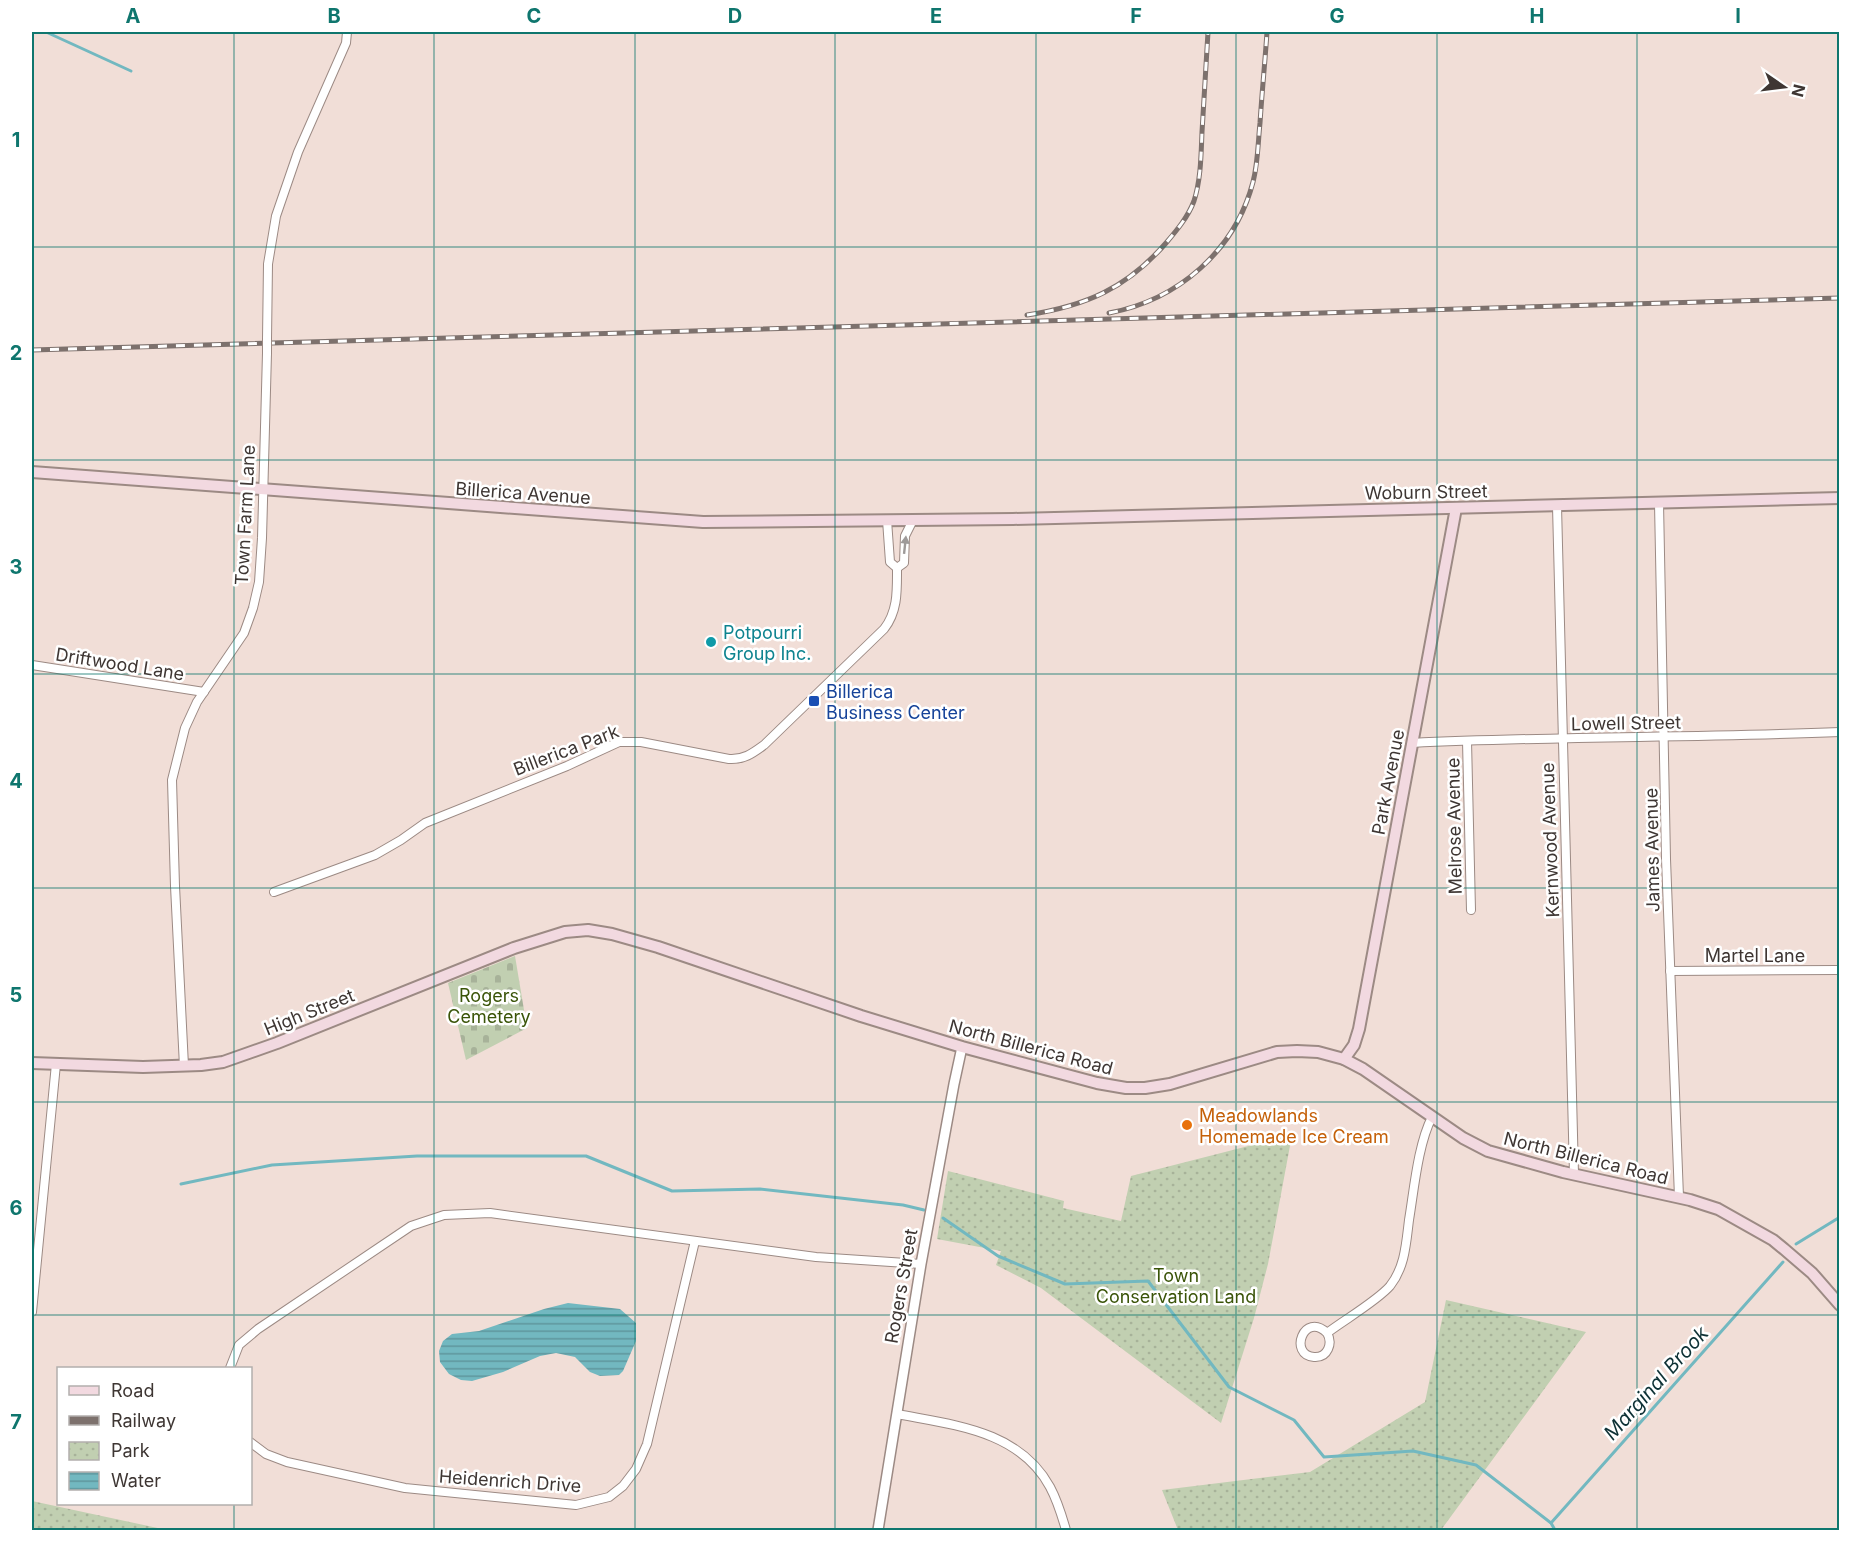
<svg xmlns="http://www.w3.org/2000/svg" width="1871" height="1562" viewBox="0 0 1871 1562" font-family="Inter,sans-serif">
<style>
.cemetery{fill:url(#cemetery-stones)}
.park{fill:url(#park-dots)}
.water{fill:url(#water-rules)}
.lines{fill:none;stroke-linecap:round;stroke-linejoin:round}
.stream{stroke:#72b8c0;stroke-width:3}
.minor-casing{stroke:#9c8a84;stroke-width:10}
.tertiary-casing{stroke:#9c8a84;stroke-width:12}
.secondary-casing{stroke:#9c8a84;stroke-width:14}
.minor{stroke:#fff;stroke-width:8}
.tertiary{stroke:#fff;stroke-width:9}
.secondary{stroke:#f2d9e0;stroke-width:10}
.rail-casing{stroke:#7d716d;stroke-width:5}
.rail{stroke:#fff;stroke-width:3;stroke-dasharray:9;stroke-linecap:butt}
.minor-bridge-casing{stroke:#9c8a84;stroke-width:10;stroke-linecap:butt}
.minor-bridge{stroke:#fff;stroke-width:8}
.oneway{fill:#9e9a99}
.grid{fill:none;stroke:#0f766e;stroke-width:1.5;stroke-opacity:0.55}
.culture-dot{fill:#0f9aa8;stroke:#fff;stroke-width:2}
.transit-dot{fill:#1a4fb4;stroke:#fff;stroke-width:2}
.food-dot{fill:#e8710a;stroke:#fff;stroke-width:2}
.labels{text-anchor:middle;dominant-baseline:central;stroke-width:5;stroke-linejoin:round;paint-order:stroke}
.street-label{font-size:18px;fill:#3e3633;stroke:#fff}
.culture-label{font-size:18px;fill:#0d838f;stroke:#fff;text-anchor:start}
.transit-label{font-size:18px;fill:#164399;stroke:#fff;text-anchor:start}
.park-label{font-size:18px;fill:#3a5408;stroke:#fff}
.food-label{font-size:18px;fill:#c56008;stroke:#fff;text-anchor:start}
.water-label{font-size:20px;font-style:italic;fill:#0e3135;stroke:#fff}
.neatline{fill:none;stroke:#0f766e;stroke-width:2}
.grid-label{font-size:20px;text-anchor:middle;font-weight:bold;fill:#0f766e}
</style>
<defs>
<pattern id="cemetery-stones" width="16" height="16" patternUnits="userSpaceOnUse" patternTransform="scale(1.5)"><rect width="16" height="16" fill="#c1cfb1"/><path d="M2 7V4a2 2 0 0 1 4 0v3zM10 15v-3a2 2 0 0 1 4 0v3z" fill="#a7b299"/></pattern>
<pattern id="park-dots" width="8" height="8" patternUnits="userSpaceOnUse" patternTransform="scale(1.5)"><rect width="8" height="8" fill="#c1cfb1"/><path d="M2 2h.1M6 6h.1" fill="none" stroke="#a7b299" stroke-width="1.8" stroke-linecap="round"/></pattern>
<pattern id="water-rules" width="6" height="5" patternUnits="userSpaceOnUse" patternTransform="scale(1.5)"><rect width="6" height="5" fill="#72b8c0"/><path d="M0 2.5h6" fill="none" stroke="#5f969d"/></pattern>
</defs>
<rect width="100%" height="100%" fill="#f1ded7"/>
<polygon class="cemetery" points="515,956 527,1028 466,1060 448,983"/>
<g class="park">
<polygon points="1292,1135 1268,1264 1254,1318 1221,1423 1041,1288 996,1265 1001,1251 937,1239 948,1171 1064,1201 1063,1208 1121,1221 1131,1176"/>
<polygon points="1446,1300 1586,1332 1441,1530 1178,1530 1162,1490 1310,1472 1425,1402"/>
<polygon points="32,1501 167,1530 32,1530"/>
</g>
<polygon class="water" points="568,1303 620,1309 636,1323 636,1341 623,1371 619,1375 600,1376 590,1372 575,1357 556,1353 540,1356 503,1372 472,1381 461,1380 449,1374 440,1362 439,1351 443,1341 452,1334 479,1331 544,1309"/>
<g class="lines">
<g class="stream">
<polyline points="46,32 131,71"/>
<polyline points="181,1184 272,1165 417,1156 586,1156 672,1191 760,1189 903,1205 924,1210"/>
<polyline points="943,1218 998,1256 1065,1284 1148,1281 1229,1387 1294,1420 1324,1457 1413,1451 1476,1465 1551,1523 1555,1530"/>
<polyline points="1796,1244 1840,1217"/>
<polyline points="1551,1523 1783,1262"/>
</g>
<defs>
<g id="minor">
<polyline points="267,339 268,264 276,216 298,152 346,43 347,32"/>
<polyline points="1659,503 1666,859 1679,1197"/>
<polyline points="1557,506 1574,1174"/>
<polyline points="897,568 904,563 905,536 913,520"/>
<polyline points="32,665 204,692"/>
<polyline points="1467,741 1471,910"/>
<path d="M 1412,743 C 1554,736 1697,738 1840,732"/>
<path d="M 274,892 L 375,855 L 401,840 L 425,823 L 567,766 L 619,742 L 641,742 L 729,759 C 744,760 753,753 764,745 L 884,629 C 898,611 897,591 897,568 L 890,562 L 887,520"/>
<polyline points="1670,971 1840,970"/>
<polyline points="184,1066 175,886 172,780 185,728 197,702 244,633 253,608 259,582 262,538 267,353"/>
<polyline points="32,1312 56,1064"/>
<path d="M 1327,1333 C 1333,1343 1328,1358 1314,1357 C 1288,1355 1304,1311 1327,1333 C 1344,1320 1377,1301 1390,1286 C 1405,1267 1406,1244 1409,1220 C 1414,1190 1418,1144 1432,1117"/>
<polyline points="230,1368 239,1345 258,1329 411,1226 444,1215 490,1213 816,1257 921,1264"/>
<path d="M 897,1414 C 953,1425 1019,1430 1050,1487 C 1057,1500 1062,1516 1066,1530"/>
<polyline points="250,1442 266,1454 287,1462 405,1488 576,1505 609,1497 623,1486 636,1469 647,1444 695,1241"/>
</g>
<polyline id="tertiary" points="878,1530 921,1264 954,1084 962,1047"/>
<g id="secondary">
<polyline points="32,472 703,522 1013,519 1840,498"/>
<polyline points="1344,1059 1354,1045 1359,1029 1456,508"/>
<polyline points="32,1063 143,1067 201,1065 223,1062 277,1043 514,948 565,932 588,930 612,934 658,947 861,1016 962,1047 1097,1083 1126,1088 1145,1088 1170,1084 1277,1052 1297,1051 1318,1052 1344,1059 1363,1069 1463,1138 1488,1151 1563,1172 1690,1200 1718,1209 1773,1240 1784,1249 1812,1273 1840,1305"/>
</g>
</defs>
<use href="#minor" class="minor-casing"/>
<use href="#tertiary" class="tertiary-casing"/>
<use href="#secondary" class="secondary-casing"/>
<use href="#minor" class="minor"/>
<use href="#tertiary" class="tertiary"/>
<use href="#secondary" class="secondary"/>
<defs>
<g id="rail">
<path d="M 1109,313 C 1178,300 1235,251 1253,182 C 1258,163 1258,142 1260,123 C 1262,92 1265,62 1267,32"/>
<path d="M 1027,315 C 1086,306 1127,288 1166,243 C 1177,230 1188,217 1194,201 C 1201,179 1201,155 1202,132 C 1204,99 1206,65 1208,32"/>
<polyline points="32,350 1840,298"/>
</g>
</defs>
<use href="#rail" class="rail-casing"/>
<use href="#rail" class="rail"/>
<defs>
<polyline id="minor-bridge" points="267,339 267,353"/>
</defs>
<use href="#minor-bridge" class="minor-bridge-casing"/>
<use href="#minor-bridge" class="minor-bridge"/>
</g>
<defs><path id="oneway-solid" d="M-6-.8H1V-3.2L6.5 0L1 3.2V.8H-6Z" transform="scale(1.5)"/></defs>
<use class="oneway" href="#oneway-solid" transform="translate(905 545) rotate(-84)"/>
<path class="grid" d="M 234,32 L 234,1368M 434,32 L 434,1530M 635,32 L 635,1530M 835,32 L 835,1530M 1036,32 L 1036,1530M 1236,32 L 1236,1530M 1437,32 L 1437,1530M 1637,32 L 1637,1530M 32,247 L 1840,247M 32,460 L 1840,460M 32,674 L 1840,674M 32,888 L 1840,888M 32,1102 L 1840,1102M 32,1315 L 1840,1315M 234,1504 L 234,1530"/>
<circle class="culture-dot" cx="711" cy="642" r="6"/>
<rect class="transit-dot" x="808" y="695" width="12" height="12" rx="3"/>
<circle class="food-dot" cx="1187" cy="1125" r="6"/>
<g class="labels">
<g class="street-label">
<text transform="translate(1426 492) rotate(-1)">Woburn Street</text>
<text transform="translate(523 493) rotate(4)">Billerica Avenue</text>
<text transform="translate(245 515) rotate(-87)">Town Farm Lane</text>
<text transform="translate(120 664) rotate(9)">Driftwood Lane</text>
<text transform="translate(1626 723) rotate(-1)">Lowell Street</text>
<text transform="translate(566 750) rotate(-21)">Billerica Park</text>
<text transform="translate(1388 782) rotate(-79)">Park Avenue</text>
<text transform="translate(1454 826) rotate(-91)">Melrose Avenue</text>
<text transform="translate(1550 840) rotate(-92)">Kernwood Avenue</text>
<text transform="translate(1652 850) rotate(-91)">James Avenue</text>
<text x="1755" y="955">Martel Lane</text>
<text transform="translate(309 1012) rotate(-22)">High Street</text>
<text transform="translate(1031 1047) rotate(15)">North Billerica Road</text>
<text transform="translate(1586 1158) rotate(14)">North Billerica Road</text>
<text transform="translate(901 1286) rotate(-80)">Rogers Street</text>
<text transform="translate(510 1481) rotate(4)">Heidenrich Drive</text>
</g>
<g class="culture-label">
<text x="723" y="632">Potpourri<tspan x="723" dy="21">Group Inc.</tspan></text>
</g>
<g class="transit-label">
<text x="826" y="691">Billerica<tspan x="826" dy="21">Business Center</tspan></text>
</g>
<g class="park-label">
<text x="489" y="995">Rogers<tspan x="489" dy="21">Cemetery</tspan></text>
<text x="1176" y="1275">Town<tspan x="1176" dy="21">Conservation Land</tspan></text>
</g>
<g class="food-label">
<text x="1199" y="1115">Meadowlands<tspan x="1199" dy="21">Homemade Ice Cream</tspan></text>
</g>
<g class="water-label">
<text transform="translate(1656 1383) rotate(-48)">Marginal Brook</text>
</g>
</g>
<rect width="1871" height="1562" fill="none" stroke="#ffffff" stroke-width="66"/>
<rect x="57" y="1367" width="195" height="138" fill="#ffffff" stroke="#b2afad" stroke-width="1.5"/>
<rect x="69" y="1386" width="30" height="9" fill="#f2d9e0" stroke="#b2afad" stroke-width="1.5"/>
<text x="111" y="1397" font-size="18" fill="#3e3633">Road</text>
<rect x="69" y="1416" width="30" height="9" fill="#7d716d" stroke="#b2afad" stroke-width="1.5"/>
<text x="111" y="1427" font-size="18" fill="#3e3633">Railway</text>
<rect x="69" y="1442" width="30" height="18" fill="url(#park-dots)" stroke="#b2afad" stroke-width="1.5"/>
<text x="111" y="1457" font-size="18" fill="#3e3633">Park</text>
<rect x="69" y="1472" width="30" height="18" fill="url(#water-rules)" stroke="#b2afad" stroke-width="1.5"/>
<text x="111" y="1487" font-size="18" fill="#3e3633">Water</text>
<g transform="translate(1784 87) rotate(104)" stroke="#ffffff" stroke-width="4.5" paint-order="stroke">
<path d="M0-4.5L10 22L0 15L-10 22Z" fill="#3e3633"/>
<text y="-9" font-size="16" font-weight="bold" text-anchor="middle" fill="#3e3633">N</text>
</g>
<rect x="33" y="33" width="1805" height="1496" class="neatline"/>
<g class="grid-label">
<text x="133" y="23">A</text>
<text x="334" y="23">B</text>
<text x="534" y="23">C</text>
<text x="735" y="23">D</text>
<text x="936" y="23">E</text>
<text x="1136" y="23">F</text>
<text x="1337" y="23">G</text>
<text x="1537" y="23">H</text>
<text x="1738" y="23">I</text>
<text x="16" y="147">1</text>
<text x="16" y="360">2</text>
<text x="16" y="574">3</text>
<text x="16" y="788">4</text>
<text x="16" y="1002">5</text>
<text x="16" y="1215">6</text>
<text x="16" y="1429">7</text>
</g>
</svg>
